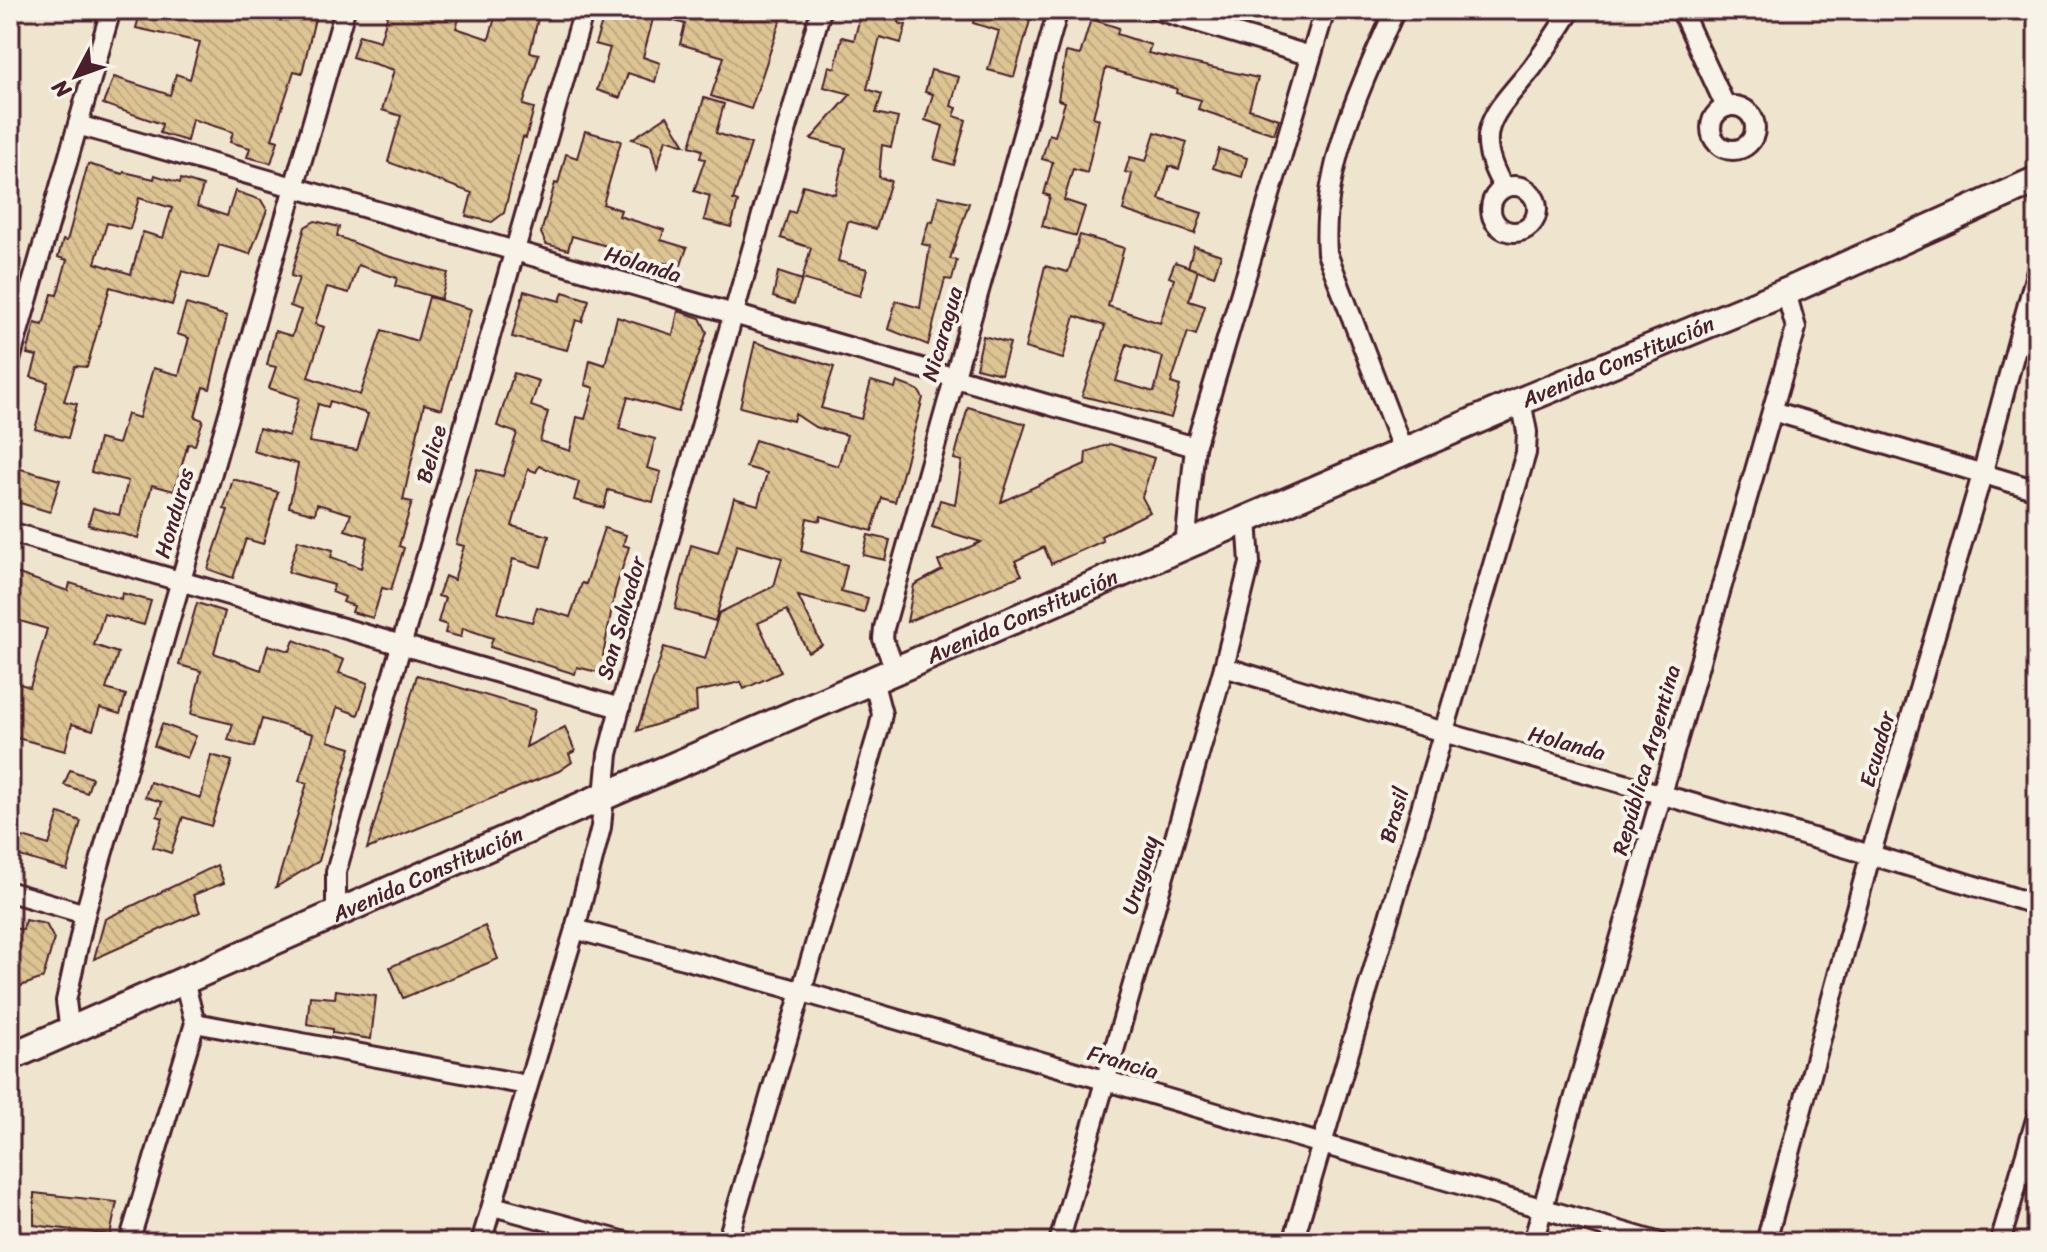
<svg xmlns="http://www.w3.org/2000/svg" width="2047" height="1252" viewBox="0 0 2047 1252" font-family="Sriracha,sans-serif">
<style>
.building{fill:url(#building-back-hatch);stroke:#4a1f2b;stroke-width:2;fill-rule:evenodd}
.lines{fill:none;stroke-linecap:round;stroke-linejoin:round}
.minor-casing{stroke:#4a1f2b;stroke-width:24}
.secondary-casing{stroke:#4a1f2b;stroke-width:32}
.minor{stroke:#f7f3e8;stroke-width:18}
.secondary{stroke:#f7f3e8;stroke-width:26}
.labels{text-anchor:middle;dominant-baseline:central;stroke-width:8;stroke-linejoin:round;paint-order:stroke}
.street-label{font-size:22px;fill:#4a1f2b;stroke:#f7f3e8}
</style>
<defs>
<pattern id="building-back-hatch" width="6" height="6" patternUnits="userSpaceOnUse" patternTransform="scale(2)"><rect width="6" height="6" fill="#dcc493"/><path d="M-1 5l2 2M0 0l6 6M5-1l2 2" fill="none" stroke="#bea87f"/></pattern>
</defs>
<rect width="100%" height="100%" fill="#efe5ce"/>
<filter id="ink" filterUnits="userSpaceOnUse"><feTurbulence type="fractalNoise" baseFrequency=".0125" numOctaves="2"/><feDisplacementMap in="SourceGraphic" scale="16" xChannelSelector="R" yChannelSelector="G"/><feConvolveMatrix kernelMatrix="1 2 1 2 8 2 1 2 1" color-interpolation-filters="sRGB"/></filter>
<g filter="url(#ink)">
<g class="building">
<polygon points="141,10 317,10 302,73 294,71 272,139 278,141 271,163 247,157 250,148 230,142 233,132 192,119 187,141 160,133 162,124 103,104 114,77 170,95 176,74 190,79 200,42 136,28"/>
<polygon points="389,10 443,10 460,16 456,28 489,39 497,10 540,10 530,52 539,54 523,105 534,108 526,138 523,137 504,213 492,222 466,216 472,193 388,162 401,116 382,110 394,70 352,57 359,35 380,41"/>
<polygon points="606,10 784,10 751,109 711,96 724,57 680,44 685,24 654,15 643,57 660,63 655,82 628,73 620,98 597,90 610,48 595,44"/>
<polygon points="862,10 901,10 899,23 906,25 901,43 880,37 867,89 882,94 876,113 898,118 891,147 882,145 879,177 891,181 876,229 848,221 838,261 867,269 860,296 802,279 811,248 781,238 789,211 795,213 803,185 835,194 846,148 811,139 851,94 824,87 829,66 835,68 842,37 854,40"/>
<polygon points="977,10 1033,10 1014,77 988,70 999,31 973,23"/>
<polygon points="1091,19 1119,28 1117,34 1151,45 1148,53 1258,78 1249,109 1279,119 1274,134 1198,109 1201,100 1176,93 1177,89 1106,68 1093,117 1099,119 1087,173 1073,169 1064,200 1085,207 1076,236 1042,226 1050,196 1044,194 1053,162 1042,159 1049,134 1055,136 1065,102 1058,100 1066,52 1080,55"/>
<polygon points="931,70 959,77 951,106 957,108 954,116 966,120 954,165 934,159 943,126 925,120 933,94 925,92"/>
<polygon points="704,98 724,104 716,133 751,144 733,200 738,202 731,227 704,220 710,196 694,191 705,159 700,158 702,150 690,146"/>
<polygon points="667,116 685,145 666,139 657,168 651,145 632,139"/>
<polygon points="585,131 621,141 603,204 621,210 619,216 664,230 661,240 687,248 681,265 658,262 656,274 630,265 634,254 572,236 568,250 546,244 541,233 555,183 558,184 566,154 577,158"/>
<polygon points="1155,132 1187,142 1179,169 1169,166 1159,199 1202,213 1195,234 1123,210 1132,174 1125,172 1130,157 1146,161"/>
<polygon points="1219,149 1247,158 1242,177 1213,168"/>
<path d="M 88,164 L 123,174 L 124,172 L 154,179 L 155,175 L 180,183 L 181,179 L 203,186 L 197,206 L 227,216 L 235,191 L 261,200 L 267,210 L 250,254 L 219,245 L 208,279 L 182,271 L 172,305 L 110,287 L 87,367 L 75,366 L 64,401 L 77,404 L 68,438 L 35,429 L 48,382 L 31,377 L 37,356 L 27,354 L 35,323 L 43,325 L 52,294 L 57,295 L 67,260 L 58,257 L 63,240 L 67,241 ZM 139,198 L 172,208 L 163,238 L 143,232 L 131,274 L 95,263 L 107,223 L 130,229 Z"/>
<polygon points="939,196 969,203 950,259 957,260 952,280 945,279 928,345 888,329 896,301 920,308 930,246 922,244 929,221 933,222"/>
<path d="M 315,221 L 339,227 L 337,236 L 384,255 L 448,273 L 441,299 L 395,286 L 397,278 L 358,265 L 349,293 L 327,287 L 315,324 L 324,327 L 308,377 L 360,395 L 382,330 L 417,341 L 429,297 L 471,309 L 442,409 L 424,404 L 403,500 L 412,502 L 399,546 L 404,548 L 391,590 L 382,588 L 373,618 L 352,612 L 354,606 L 343,602 L 345,597 L 332,592 L 334,585 L 288,572 L 298,540 L 333,550 L 331,557 L 361,568 L 368,537 L 345,530 L 351,514 L 317,504 L 315,514 L 289,507 L 298,464 L 253,451 L 259,428 L 289,436 L 299,398 L 269,388 L 276,367 L 267,365 L 275,331 L 292,336 L 301,310 L 290,306 L 299,278 L 291,276 L 305,227 ZM 330,401 L 368,414 L 357,450 L 309,442 L 318,404 L 328,407 Z"/>
<path d="M 1080,235 L 1124,248 L 1108,306 L 1160,323 L 1174,279 L 1169,277 L 1175,262 L 1198,270 L 1189,301 L 1205,306 L 1196,335 L 1188,332 L 1171,383 L 1180,386 L 1171,418 L 1082,396 L 1105,326 L 1075,316 L 1063,359 L 1025,348 L 1045,266 L 1068,272 ZM 1127,344 L 1163,357 L 1154,392 L 1116,381 Z"/>
<polygon points="1194,246 1221,255 1214,276 1188,267"/>
<polygon points="778,272 802,280 794,304 773,297"/>
<polygon points="524,291 560,301 563,292 589,300 582,322 576,320 567,350 512,337"/>
<polygon points="186,304 227,316 210,389 203,387 195,417 203,420 195,445 188,444 174,491 152,485 138,538 88,525 93,508 119,515 128,481 91,472 99,439 118,444 127,414 139,418 153,368 179,375 189,338 177,334"/>
<polygon points="678,311 700,318 707,332 678,412 628,397 619,429 655,439 647,468 661,472 653,502 608,490 604,508 574,500 579,482 539,466 536,472 528,469 512,526 549,536 541,567 513,559 498,613 532,622 537,607 570,617 582,583 586,584 604,528 626,535 623,545 629,547 615,591 603,656 609,658 605,674 577,667 575,674 490,647 493,638 463,628 461,637 445,633 447,625 438,622 445,598 438,596 445,576 454,580 464,546 456,544 477,469 503,476 517,433 497,426 514,373 539,381 531,406 548,412 540,441 570,451 577,417 585,419 594,388 585,385 590,360 605,365 617,317 673,335"/>
<polygon points="983,336 1010,343 1001,374 976,368"/>
<polygon points="755,342 834,367 821,408 861,419 871,381 895,388 897,382 918,390 923,398 895,502 882,498 872,531 821,516 820,521 807,518 801,551 847,565 841,591 868,598 864,613 798,596 822,645 808,652 787,610 758,623 781,672 744,689 741,682 696,692 697,711 637,731 664,647 705,659 719,613 774,586 782,558 737,545 715,621 675,609 691,545 718,553 734,498 758,505 767,473 746,467 755,440 838,466 847,435 815,427 795,414 793,421 740,407"/>
<polygon points="968,407 1026,424 1001,502 1085,464 1086,452 1110,444 1154,458 1142,497 1150,512 1101,536 1103,541 1051,564 1044,547 1015,561 1022,575 907,622 914,585 942,570 938,561 981,542 932,527 940,500 955,504 962,461 954,459"/>
<polygon points="10,466 60,480 50,512 10,500"/>
<polygon points="233,479 278,492 263,544 246,539 233,578 208,569 228,510 224,509"/>
<polygon points="868,535 890,540 885,560 863,555"/>
<polygon points="10,571 68,591 70,583 121,599 122,593 151,601 144,625 104,614 94,645 118,653 106,689 126,695 120,714 100,708 93,730 72,724 65,751 10,736 10,681 30,687 47,629 10,618"/>
<polygon points="197,603 225,612 214,653 261,670 268,645 290,651 294,640 344,660 339,673 368,683 358,715 337,707 328,741 351,748 319,861 276,887 307,783 299,781 313,734 262,719 254,747 228,740 233,724 191,714 201,671 179,665"/>
<polygon points="417,675 535,710 526,747 565,727 575,751 569,754 572,762 559,771 367,849"/>
<polygon points="162,724 196,736 187,758 154,746"/>
<polygon points="211,755 232,761 211,826 183,817 171,853 153,847 163,818 157,816 162,802 145,797 150,782 201,798"/>
<polygon points="70,770 92,778 87,793 64,785"/>
<polygon points="59,813 81,821 67,870 10,853 10,833 49,845"/>
<polygon points="217,865 224,883 193,895 200,912 94,959 105,919"/>
<polygon points="25,920 46,924 54,939 43,978 10,990 10,927 23,930"/>
<polygon points="485,926 498,959 403,998 390,967"/>
<polygon points="336,990 376,996 371,1039 332,1033 332,1029 307,1024 310,996 335,998"/>
<polygon points="34,1193 117,1202 110,1235 34,1225"/>
</g>
<g class="lines">
<defs>
<g id="minor">
<polyline points="1157,10 1311,56"/>
<path d="M 1395,10 C 1361,86 1321,167 1327,253 L 1403,451"/>
<polyline points="1681,10 1726,107"/>
<circle cx="1733" cy="128" r="22"/>
<polyline points="78,125 1195,447"/>
<circle cx="1514" cy="209" r="23"/>
<path d="M 1504,188 C 1469,129 1496,113 1532,68 C 1546,49 1559,29 1571,10"/>
<polyline points="10,360 111,10"/>
<polyline points="1773,411 2037,490"/>
<polyline points="10,532 620,708"/>
<polyline points="1185,546 1195,447 1325,10"/>
<path d="M 1224,667 C 1494,750 1767,821 2037,905"/>
<polyline points="896,671 883,639 884,628 1058,10"/>
<polyline points="10,892 85,914"/>
<polyline points="336,914 336,872 584,10"/>
<polyline points="575,929 803,992 1657,1242"/>
<polyline points="195,1023 527,1085"/>
<polyline points="70,1032 66,1001 85,914 345,10"/>
<polyline points="493,1206 626,1242"/>
<polyline points="129,1242 195,1023 184,981"/>
<polyline points="481,1242 575,929 601,827 608,754 620,708 821,10"/>
<polyline points="727,1242 879,729 882,714 873,680"/>
<polyline points="1059,1242 1224,667 1250,563 1247,519"/>
<polyline points="1293,1242 1526,453 1527,432 1521,401"/>
<polyline points="1533,1242 1796,328 1786,292"/>
<polyline points="1766,1242 1871,853 1982,475 2037,270"/>
<polyline points="2000,1242 2037,1116"/>
</g>
<g id="secondary">
<path id="s1" d="M 10,1057 L 602,797 L 1521,401 L 1786,292 L 2037,180"/>
</g>
</defs>
<use href="#minor" class="minor-casing"/>
<use href="#secondary" class="secondary-casing"/>
<use href="#minor" class="minor"/>
<use href="#secondary" class="secondary"/>
</g>
</g>
<g class="labels">
<g class="street-label">
<text transform="translate(643 264) rotate(17)">Holanda</text>
<text transform="translate(942 334) rotate(-74)">Nicaragua</text>
<text stroke="none"><textPath href="#s1" startOffset="1752">Avenida Constitución</textPath></text>
<text transform="translate(431 454) rotate(-74)">Belice</text>
<text transform="translate(174 513) rotate(-74)">Honduras</text>
<text stroke="none"><textPath href="#s1" startOffset="1104">Avenida Constitución</textPath></text>
<text transform="translate(621 618) rotate(-74)">San Salvador</text>
<text transform="translate(1567 743) rotate(15)">Holanda</text>
<text transform="translate(1877 749) rotate(-74)">Ecuador</text>
<text transform="translate(1646 760) rotate(-74)">República Argentina</text>
<text transform="translate(1394 815) rotate(-74)">Brasil</text>
<text stroke="none"><textPath href="#s1" startOffset="456">Avenida Constitución</textPath></text>
<text transform="translate(1140 875) rotate(-74)">Uruguay</text>
<text transform="translate(1123 1062) rotate(16)">Francia</text>
</g>
</g>
<rect width="2047" height="1252" fill="none" stroke="#f7f3e8" stroke-width="40"/>
<rect x="20" y="20" width="2007" height="1212" fill="none" stroke="#4a1f2b" stroke-width="3" filter="url(#ink)"/>
<g transform="translate(76 76) rotate(229)" stroke="#f7f3e8" stroke-width="6" paint-order="stroke">
<path d="M0-6L14 30L0 20L-14 30Z" fill="#4a1f2b"/>
<text y="-12" font-size="22" font-weight="bold" text-anchor="middle" fill="#4a1f2b">N</text>
</g>
</svg>
